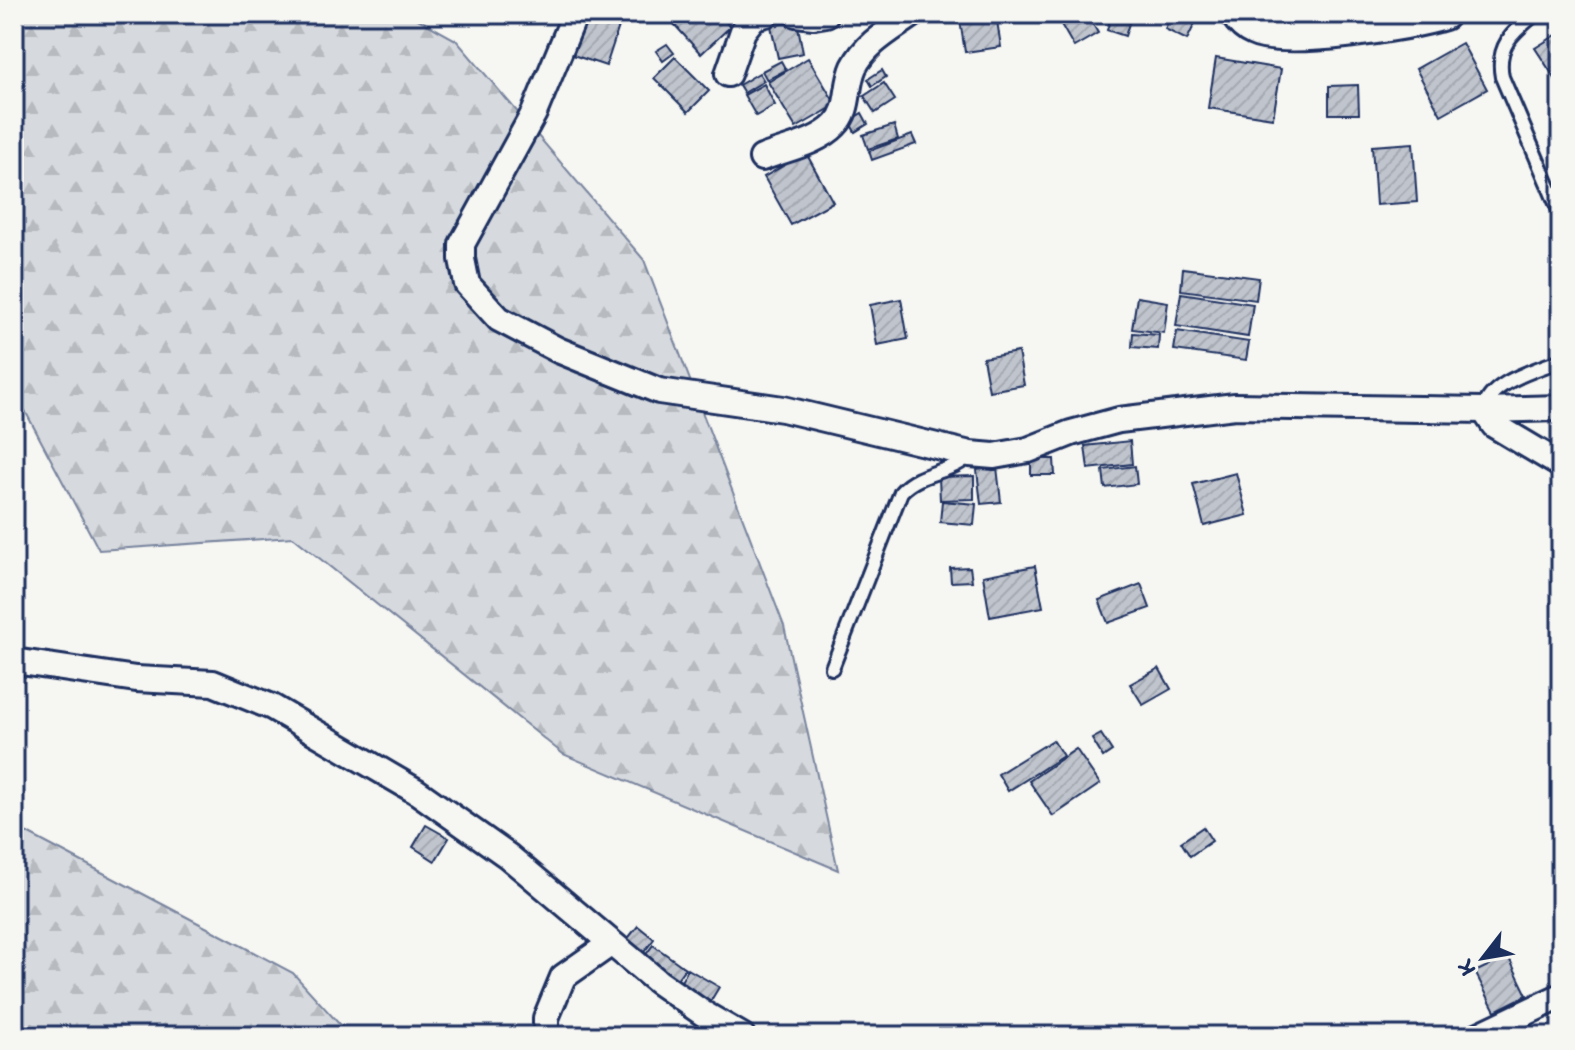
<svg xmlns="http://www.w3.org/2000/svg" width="1575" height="1050" viewBox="0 0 1575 1050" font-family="Itim,sans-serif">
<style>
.forest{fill:url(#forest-firs);stroke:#78849e;stroke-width:2}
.building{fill:url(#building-hatch);stroke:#1b2f5e;stroke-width:2}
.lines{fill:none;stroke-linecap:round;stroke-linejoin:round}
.service-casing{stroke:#1b2f5e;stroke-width:18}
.minor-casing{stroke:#1b2f5e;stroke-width:30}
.tertiary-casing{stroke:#1b2f5e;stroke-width:36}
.service{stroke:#f6f6f2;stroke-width:12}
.minor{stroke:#f6f6f2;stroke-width:24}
.tertiary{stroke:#f6f6f2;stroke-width:30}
</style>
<defs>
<pattern id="forest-firs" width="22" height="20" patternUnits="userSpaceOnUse" patternTransform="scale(2)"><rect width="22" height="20" fill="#d6d9dd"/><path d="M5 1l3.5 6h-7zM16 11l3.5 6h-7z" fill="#b7bbc0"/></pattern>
<pattern id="building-hatch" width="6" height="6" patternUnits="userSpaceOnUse" patternTransform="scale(2)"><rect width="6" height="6" fill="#c0c4cd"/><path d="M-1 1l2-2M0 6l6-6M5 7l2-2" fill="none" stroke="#a4a9b2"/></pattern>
</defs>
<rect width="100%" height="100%" fill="#f6f6f2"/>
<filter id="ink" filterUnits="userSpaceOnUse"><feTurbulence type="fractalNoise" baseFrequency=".0125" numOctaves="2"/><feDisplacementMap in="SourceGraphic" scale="16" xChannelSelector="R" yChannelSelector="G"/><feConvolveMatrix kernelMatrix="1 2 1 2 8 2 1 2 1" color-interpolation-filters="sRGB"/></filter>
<g filter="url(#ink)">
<g class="forest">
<polygon points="14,14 409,14 456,40 644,260 784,626 838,870 563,754 293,537 99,550 14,390"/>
<polygon points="14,826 293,973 350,1036 14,1036"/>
</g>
<g class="building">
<polygon points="581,14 623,14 606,66 567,53"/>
<polygon points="683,14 719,14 730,27 701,54 673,23"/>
<polygon points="959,14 996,14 1001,47 965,52"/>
<polygon points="1055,14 1087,14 1098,33 1074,47"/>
<polygon points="1112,14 1132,14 1125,36 1107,30"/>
<polygon points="1171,14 1192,14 1198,17 1187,40 1165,29"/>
<polygon points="797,21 803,53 778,58 771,26"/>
<polygon points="1561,32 1561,81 1558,83 1535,48"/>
<polygon points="1462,43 1487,89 1441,115 1416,69"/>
<polygon points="667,44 674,53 663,61 656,51"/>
<polygon points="675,57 709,91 688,112 654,78"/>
<polygon points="808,58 836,105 796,128 768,82"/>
<polygon points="1216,58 1281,69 1273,118 1208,108"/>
<polygon points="781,61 786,70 767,80 762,71"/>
<polygon points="882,70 886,77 872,86 868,79"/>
<polygon points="759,73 764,81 744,93 739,85"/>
<polygon points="884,83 895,100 875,113 864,96"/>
<polygon points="764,84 775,105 756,116 744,95"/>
<polygon points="1358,85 1359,114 1329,114 1329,86"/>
<polygon points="862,113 868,124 855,132 849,121"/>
<polygon points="894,125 898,139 868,149 863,135"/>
<polygon points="912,135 916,144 872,160 869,151"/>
<polygon points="1413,143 1417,202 1376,205 1372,146"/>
<polygon points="806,153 833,202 791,225 764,177"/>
<polygon points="1183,268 1259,278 1256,300 1181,290"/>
<polygon points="1181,293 1253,304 1248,337 1176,326"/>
<polygon points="1137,297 1168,302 1164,333 1132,329"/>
<polygon points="901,299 908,339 877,345 870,305"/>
<polygon points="1177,331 1249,342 1246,360 1174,350"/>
<polygon points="1133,333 1159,335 1158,349 1132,347"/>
<polygon points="1018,352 1024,385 989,391 983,358"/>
<polygon points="1130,441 1132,464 1088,469 1085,446"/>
<polygon points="1031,459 1054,459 1055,475 1031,475"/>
<polygon points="1135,466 1137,484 1105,488 1103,470"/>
<polygon points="997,467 1001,502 981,504 977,470"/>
<polygon points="1236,473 1247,515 1204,526 1193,484"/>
<polygon points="974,476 974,499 940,500 939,477"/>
<polygon points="942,501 976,504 974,525 940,522"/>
<polygon points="1035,566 1043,607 990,617 983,576"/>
<polygon points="970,567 972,581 951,582 950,568"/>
<polygon points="1141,584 1150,608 1108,623 1099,600"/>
<polygon points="1159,668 1171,689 1143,705 1130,684"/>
<polygon points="1101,734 1112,751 1103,757 1092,739"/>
<polygon points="1053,740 1063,756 1008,791 998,774"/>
<polygon points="1076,749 1100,784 1053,816 1029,781"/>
<polygon points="426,825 449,838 435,861 413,847"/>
<polygon points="1203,827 1212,841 1190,856 1181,842"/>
<polygon points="638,926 654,939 641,956 625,942"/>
<polygon points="653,945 685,968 674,983 642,960"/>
<polygon points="1508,956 1527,995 1495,1011 1475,972"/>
<polygon points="688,969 719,987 710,1002 679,985"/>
</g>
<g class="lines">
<defs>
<g id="service">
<path d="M 1535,14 C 1512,33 1496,46 1502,77 L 1561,215"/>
<path d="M 1484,410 C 1488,382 1537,370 1561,360"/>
<path d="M 832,668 L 901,492 C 921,470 953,474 970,454"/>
</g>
<g id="minor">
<polyline points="575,14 534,113 462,244 462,259 467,284 499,319 558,350 659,391 783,409 970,454 994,456 1028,450 1071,433 1119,420 1235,406 1484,410 1561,408"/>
<polyline points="796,14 814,16 826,14"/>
<polyline points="728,74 743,31 754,17 766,14"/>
<path d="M 762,158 C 784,149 818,143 835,125 C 851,109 845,87 854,67 C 867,42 891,30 913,14"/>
<polyline points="1484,410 1494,425 1561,465"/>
<polyline points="14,661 136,679 213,683 272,707 416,791 508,856 658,982 704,1014 742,1036"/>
<polyline points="546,1036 546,1018 563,977 610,944"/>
<polyline points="1477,1036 1561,996"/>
</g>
<path id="tertiary" d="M 1236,14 C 1240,20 1247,27 1254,30 C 1284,45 1410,25 1444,14"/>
</defs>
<use href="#service" class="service-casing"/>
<use href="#minor" class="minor-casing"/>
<use href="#tertiary" class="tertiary-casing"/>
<use href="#service" class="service"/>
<use href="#minor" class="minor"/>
<use href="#tertiary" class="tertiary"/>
</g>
</g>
<rect width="1575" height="1050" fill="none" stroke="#f6f6f2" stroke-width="48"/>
<rect x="24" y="24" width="1527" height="1002" fill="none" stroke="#1b2f5e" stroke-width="3" filter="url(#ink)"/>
<g transform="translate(1483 958) rotate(239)" stroke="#f6f6f2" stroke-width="6" paint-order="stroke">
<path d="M0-6L14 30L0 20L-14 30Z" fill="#1b2f5e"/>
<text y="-12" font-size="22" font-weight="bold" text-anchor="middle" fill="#1b2f5e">K</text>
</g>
</svg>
